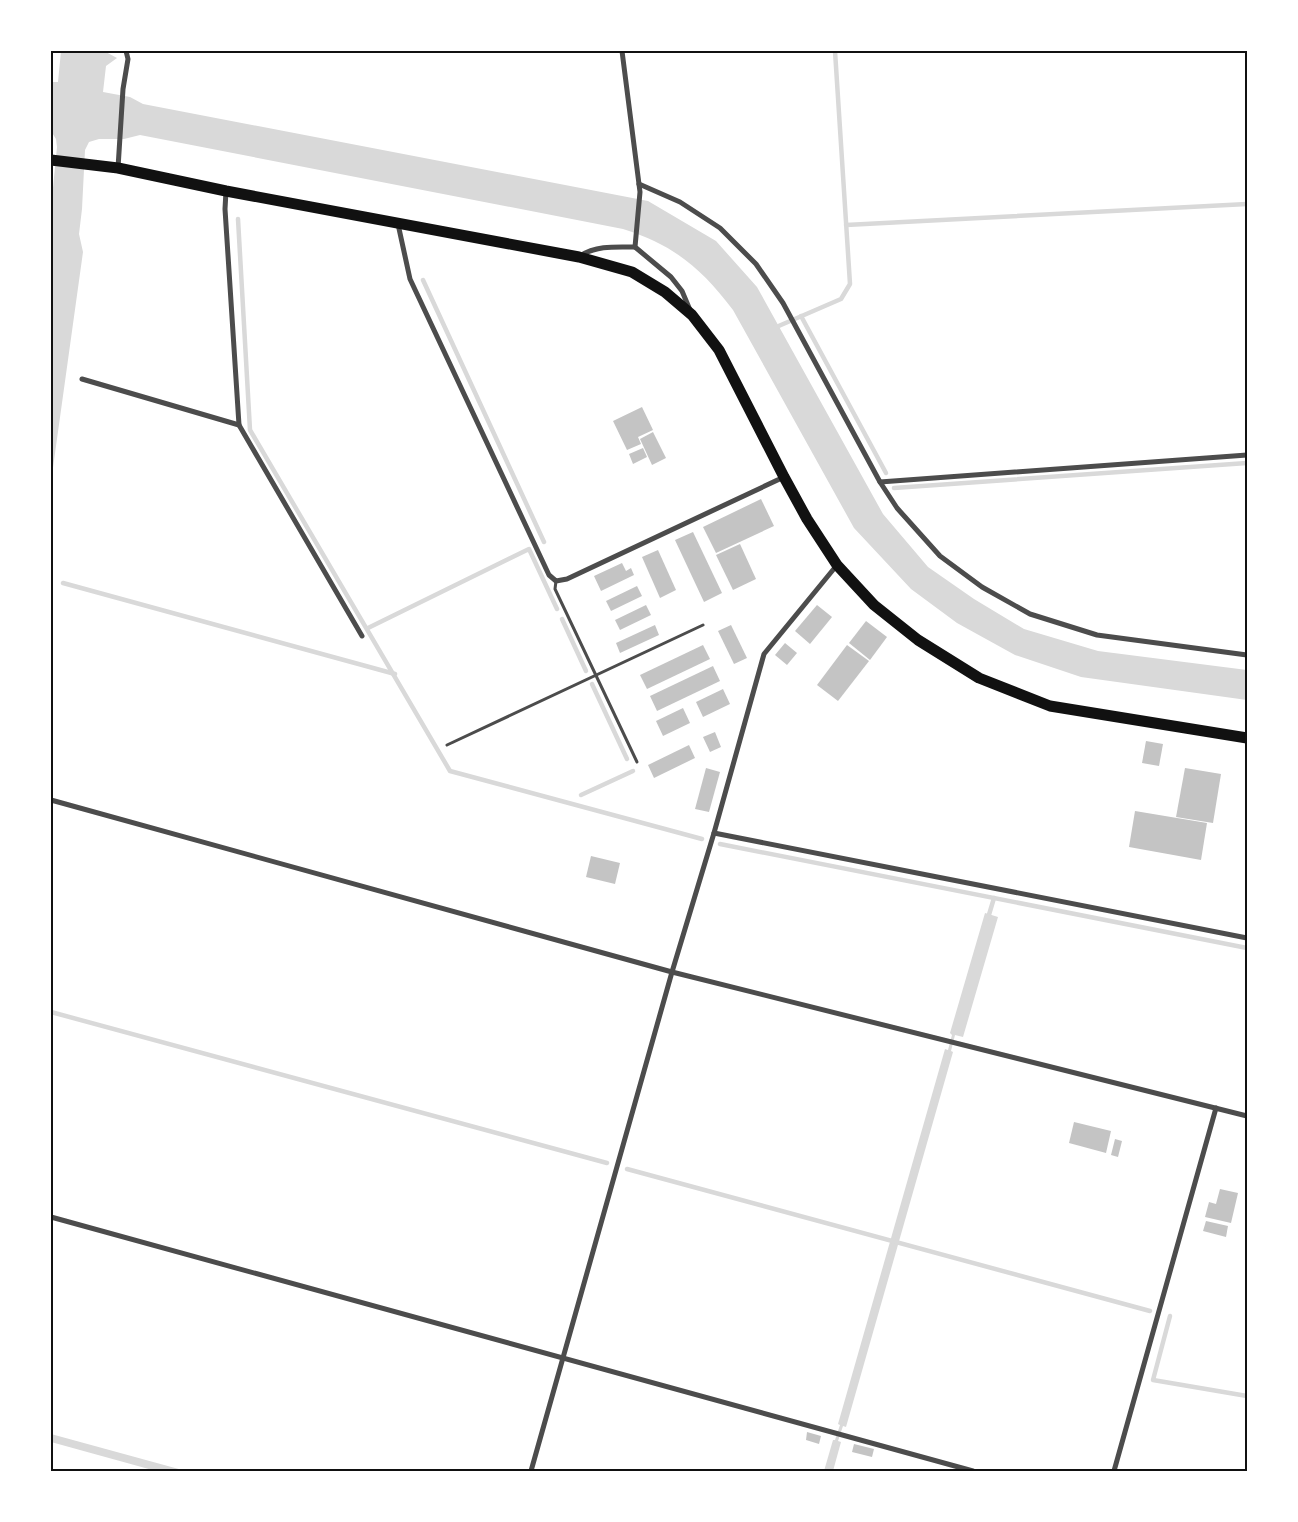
<svg xmlns="http://www.w3.org/2000/svg" width="1298" height="1522" viewBox="0 0 1298 1522" font-family="Manrope,sans-serif">
<style>
.water{fill:#d9d9d9}
.lines{fill:none;stroke-linecap:round;stroke-linejoin:round}
.stream{stroke:#d9d9d9;stroke-width:4.5}
.building{fill:#c4c4c4}
.service{stroke:#4c4c4c;stroke-width:3}
.minor{stroke:#4c4c4c;stroke-width:5}
.trunk{stroke:#111;stroke-width:11}
.neatline{fill:none;stroke:#111;stroke-width:2}
</style>
<rect width="100%" height="100%" fill="#fff"/>
<g class="water">
<path d="M 61,51 L 104,51 L 117,58 L 106,66 L 103,92 L 130,97 L 143,104 L 648,201 L 716,241 L 757,287 L 883,514 L 928,567 L 974,599 L 1024,629 L 1098,651 L 1247,670 L 1247,700 L 1081,677 L 1015,655 L 957,623 L 911,589 L 854,528 L 733,310 C 701,268 674,245 623,229 L 140,135 L 124,139 L 99,139 L 89,142 L 85,150 L 82,209 L 79,234 L 83,252 L 51,482 L 51,208 L 57,147 L 56,139 L 51,131 L 51,82 L 58,82 Z"/>
<polygon points="985,913 998,917 963,1037 955,1035 951,1051 953,1052 846,1427 843,1426 838,1441 841,1442 833,1471 824,1471 833,1440 835,1440 840,1425 838,1424 945,1049 948,1050 952,1035 950,1033"/>
<polygon points="51,1434 186,1471 156,1471 51,1442"/>
</g>
<g class="lines">
<g class="stream">
<polyline points="238,219 250,430 450,771 702,839"/>
<polyline points="846,225 1247,204"/>
<polyline points="423,280 544,542"/>
<polyline points="801,316 886,473"/>
<polyline points="774,328 841,299 850,284 835,51"/>
<polyline points="894,488 1247,463"/>
<polyline points="63,583 395,674"/>
<polyline points="562,619 586,671"/>
<polyline points="368,628 529,549 557,609"/>
<polyline points="592,684 627,759"/>
<polyline points="581,795 633,771"/>
<polyline points="720,844 1247,948"/>
<polyline points="988,918 994,898"/>
<polyline points="51,1012 607,1163"/>
<polyline points="627,1169 1150,1311"/>
<polyline points="1170,1316 1153,1380 1247,1396"/>
</g>
</g>
<g class="building">
<polygon points="642,407 653,430 638,437 641,444 627,450 613,421"/>
<polygon points="653,432 666,458 652,465 640,439"/>
<polygon points="643,448 647,457 633,464 629,454"/>
<polygon points="761,499 774,526 716,553 703,527"/>
<polygon points="693,532 722,593 704,602 675,540"/>
<polygon points="740,544 756,579 733,590 716,555"/>
<polygon points="658,550 676,590 660,598 642,557"/>
<polygon points="622,563 626,571 631,568 634,575 601,591 594,576"/>
<polygon points="637,586 642,596 611,611 606,601"/>
<polygon points="646,605 651,615 620,630 615,620"/>
<polygon points="817,605 832,617 810,644 795,631"/>
<polygon points="866,621 887,637 870,660 849,643"/>
<polygon points="655,625 659,635 620,653 616,643"/>
<polygon points="731,625 747,658 734,664 718,631"/>
<polygon points="785,643 797,653 787,665 775,655"/>
<polygon points="703,645 710,659 647,689 640,675"/>
<polygon points="847,645 869,661 838,701 817,685"/>
<polygon points="713,666 720,681 657,711 650,696"/>
<polygon points="723,689 730,704 703,717 696,702"/>
<polygon points="683,708 690,723 663,736 656,721"/>
<polygon points="715,732 721,747 710,752 703,737"/>
<polygon points="1146,741 1163,744 1159,766 1142,763"/>
<polygon points="689,745 695,758 654,778 648,765"/>
<polygon points="706,768 720,772 709,812 695,809"/>
<polygon points="1185,768 1221,774 1213,823 1176,817"/>
<polygon points="1135,811 1207,823 1201,860 1129,847"/>
<polygon points="591,856 620,863 615,884 586,877"/>
<polygon points="1074,1122 1111,1131 1106,1153 1069,1143"/>
<polygon points="1115,1139 1122,1141 1118,1157 1111,1155"/>
<polygon points="1220,1189 1238,1193 1231,1223 1205,1217 1209,1202 1216,1204"/>
<polygon points="1206,1221 1228,1226 1226,1237 1203,1231"/>
<polygon points="807,1432 821,1436 819,1444 806,1440"/>
<polygon points="854,1444 874,1449 872,1457 852,1452"/>
</g>
<g class="lines">
<g class="service">
<polyline points="556,581 555,589 637,762"/>
<polyline points="447,745 703,625"/>
</g>
<g class="minor">
<polyline points="622,51 640,192 635,247 671,277 682,291 690,310"/>
<polyline points="118,168 123,89 128,59 126,51"/>
<polyline points="639,184 680,202 720,228 756,264 783,303 880,482 897,508 940,556 982,587 1030,614 1097,635 1247,655"/>
<polyline points="226,191 225,209 239,425 362,636"/>
<polyline points="398,224 410,279 549,575 556,581 567,579 784,477"/>
<path d="M 580,256 C 597,245 617,247 635,247"/>
<polyline points="82,379 239,425"/>
<polyline points="880,482 1247,455"/>
<polyline points="51,800 672,972 1247,1116"/>
<polyline points="714,833 1247,938"/>
<polyline points="51,1217 973,1471"/>
<polyline points="531,1471 672,972 714,833 764,654 837,565"/>
<polyline points="1114,1471 1216,1108"/>
</g>
<polyline class="trunk" points="51,160 118,168 226,191 579,257 632,272 665,292 692,315 719,350 784,477 807,519 837,565 874,605 918,640 979,678 1050,706 1247,738"/>
</g>
<rect width="1298" height="1522" fill="none" stroke="#ffffff" stroke-width="105"/>
<rect x="52" y="52" width="1194" height="1418" class="neatline"/>
</svg>
